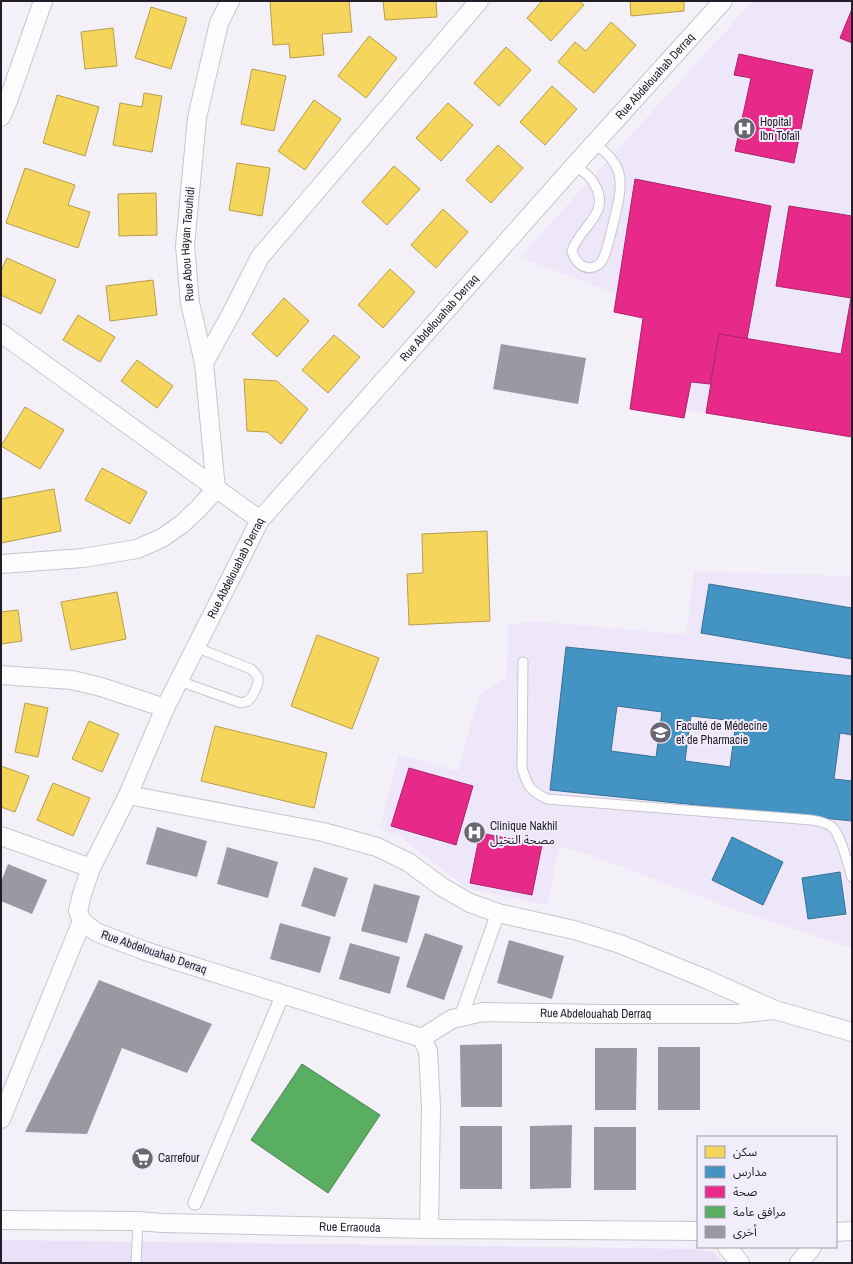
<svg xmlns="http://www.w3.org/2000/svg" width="853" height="1264" viewBox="0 0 853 1264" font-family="'Archivo Narrow','Noto Sans Arabic',sans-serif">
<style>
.built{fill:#eee7f9}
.green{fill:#e9e1f7}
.homes{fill:#f6d55c;stroke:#b69e4d}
.schools{fill:#4393c3;stroke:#397095;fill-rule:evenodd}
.health{fill:#e7298a;stroke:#ac256d}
.public{fill:#5aae61;stroke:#498250}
.building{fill:#9c98a1}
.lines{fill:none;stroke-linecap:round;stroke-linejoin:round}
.service-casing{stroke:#c9c5cf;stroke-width:11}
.pedestrian-casing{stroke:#c9c5cf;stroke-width:15}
.minor-casing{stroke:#c9c5cf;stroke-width:20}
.service{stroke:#fdfdfe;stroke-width:9}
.pedestrian{stroke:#fdfdfe;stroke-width:13}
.minor{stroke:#fdfdfe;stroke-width:18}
.labels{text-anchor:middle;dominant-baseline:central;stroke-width:4;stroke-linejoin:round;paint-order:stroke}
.street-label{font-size:12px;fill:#221d29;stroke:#f2edfb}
.poi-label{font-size:12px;fill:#221d29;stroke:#f2edfb;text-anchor:start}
</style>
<rect width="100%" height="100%" fill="#f3f0f8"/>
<g class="built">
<polygon points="753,1 852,1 852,437 686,410 684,418 630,409 643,318 614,312 616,294 520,257"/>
<polygon points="694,571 852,576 852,948 733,909 590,855 559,847 547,905 468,889 401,837 379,829 399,755 458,771 479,695 507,677 508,625 532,621 686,635"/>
</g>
<polygon class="green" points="1,1240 696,1249 713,1252 724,1263 1,1263"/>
<g class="homes">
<polygon points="270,1 349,1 352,32 322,34 324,55 290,58 289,44 273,45"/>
<polygon points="383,1 436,1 437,17 385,20"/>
<polygon points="542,1 579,1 584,5 551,41 527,18"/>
<polygon points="630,1 684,1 684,11 631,16"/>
<polygon points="151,7 187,18 171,69 135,58"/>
<polygon points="611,22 636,45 594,93 558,62 575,42 586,51"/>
<polygon points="113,28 117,66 85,69 81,32"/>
<polygon points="369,36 397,58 366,98 338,76"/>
<polygon points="506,47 531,70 499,106 474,83"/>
<polygon points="252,69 286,76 274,131 241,124"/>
<polygon points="552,86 577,109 545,145 520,122"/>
<polygon points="144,93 162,96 152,152 113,145 120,103 142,107"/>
<polygon points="57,95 99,107 85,156 43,143"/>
<polygon points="314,100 341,119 305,170 278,151"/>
<polygon points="448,103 473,125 441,161 416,138"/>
<polygon points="498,145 523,168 491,203 466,180"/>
<polygon points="237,163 270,168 262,216 229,210"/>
<polygon points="394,166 420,189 387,225 362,202"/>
<polygon points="25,168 75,185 68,205 90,212 78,248 6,223"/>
<polygon points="156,193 157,235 119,236 118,194"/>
<polygon points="443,209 468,232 436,268 411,245"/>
<polygon points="7,258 56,280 41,314 1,295 1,271"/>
<polygon points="390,269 415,292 383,328 358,305"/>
<polygon points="153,280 157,315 110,321 106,286"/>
<polygon points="284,298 309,321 277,357 252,334"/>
<polygon points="78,315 115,337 100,362 63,340"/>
<polygon points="334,335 360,357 328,393 302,370"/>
<polygon points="137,360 173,386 157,408 121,381"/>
<polygon points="244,379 277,381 308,409 281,444 267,432 247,431"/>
<polygon points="25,407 64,430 40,469 1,446"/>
<polygon points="102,468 147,492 130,524 85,500"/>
<polygon points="54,489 61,531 1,543 1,499"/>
<polygon points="487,531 490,621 409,625 407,574 423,573 422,534"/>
<polygon points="117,592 126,639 71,650 61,602"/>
<polygon points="18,610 22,641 1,644 1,612"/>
<polygon points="317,635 379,658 352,729 291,706"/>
<polygon points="25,703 48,708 38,757 15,752"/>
<polygon points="89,721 119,734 102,772 72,759"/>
<polygon points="215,726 327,753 314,808 201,781"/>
<polygon points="1,766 29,776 15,812 1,807"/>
<polygon points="53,783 90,798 73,836 37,820"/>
</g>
<g class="schools">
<polygon points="709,584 852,608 852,659 701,633"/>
<path d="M 566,647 L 852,676 L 852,735 L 840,733 L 834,779 L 852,781 L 852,821 L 550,790 ZM 617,706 L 662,712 L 656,757 L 611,751 ZM 691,716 L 736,721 L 730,767 L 685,761 Z"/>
<polygon points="732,837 783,862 763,905 712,880"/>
<polygon points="840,872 846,914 808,919 802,878"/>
</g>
<g class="health">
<polygon points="852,9 852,43 840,38"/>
<polygon points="739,54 813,70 794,163 735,151 751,78 734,75"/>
<polygon points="635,179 771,206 747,339 719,334 710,384 691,382 684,418 630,409 643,318 614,312"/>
<polygon points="789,206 852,216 852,437 706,413 719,334 841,354 851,298 776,286"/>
<polygon points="409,768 473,786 456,845 391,826"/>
<polygon points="480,833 542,845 532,895 470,883"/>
</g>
<polygon class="public" points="302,1064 380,1115 328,1193 251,1140"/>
<g class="building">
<polygon points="501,344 586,358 578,404 493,389"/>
<polygon points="157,827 207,841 197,877 146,864"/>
<polygon points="227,847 278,862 268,898 217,884"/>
<polygon points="8,864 47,880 32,914 1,901 1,882"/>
<polygon points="314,867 348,878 335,917 301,906"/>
<polygon points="374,884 420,896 407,943 361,931"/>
<polygon points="280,923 331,937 320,973 270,959"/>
<polygon points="425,933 463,946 444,1000 406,987"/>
<polygon points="509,940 564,956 552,999 497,983"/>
<polygon points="350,943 400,957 390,994 339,979"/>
<polygon points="99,980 212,1024 187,1073 122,1048 87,1134 25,1132"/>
<polygon points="502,1044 502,1107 461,1107 460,1045"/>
<rect x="658" y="1047" width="42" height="63"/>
<polygon points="595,1048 637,1048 636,1110 595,1110"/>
<polygon points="572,1125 571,1188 530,1189 530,1126"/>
<rect x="460" y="1126" width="42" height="63"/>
<rect x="594" y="1127" width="42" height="63"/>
</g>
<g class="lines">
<defs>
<g id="service">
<path d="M 574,166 C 584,171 592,178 596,187 C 610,215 579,227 572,251 C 575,262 585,273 598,265 C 603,262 604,256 606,251 C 610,238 613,225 616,212 C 624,180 623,164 595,144"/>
<path d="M 523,662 L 522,768 C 528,787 529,790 547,799 L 811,820 C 818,821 826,822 832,827 C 841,835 848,865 852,877"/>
<polyline points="179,681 241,703 248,701 253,695 258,683 258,677 255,673 251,669 195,647"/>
<polyline points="136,1263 138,1221"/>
</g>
<g id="pedestrian">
<polyline points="461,1017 498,913"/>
<polyline points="195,1203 283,994"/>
</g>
<g id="minor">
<polyline points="1,117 8,101 43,1"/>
<polyline points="1,333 260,520"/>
<polyline points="204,363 231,314 260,257 479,1"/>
<path id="s1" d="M 1,564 L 83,558 L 137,549 L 162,538 L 182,524 L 199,508 L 216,489 L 204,363 L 190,303 L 185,246 L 197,118 L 219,23 L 230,1"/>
<polyline points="1,675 72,680 101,687 165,708"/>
<polyline points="128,795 323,832 377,847 408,862 442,887 470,903 498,913 574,930 620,944 706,979 775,1010 852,1032"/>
<polyline points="1,836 91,868"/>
<path id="s2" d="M 422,1038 L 452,1019 L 483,1012 L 603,1014 L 736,1014 L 774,1010"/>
<polyline points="1,1119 82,921"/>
<path id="s3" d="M 1,1220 L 138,1221 L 162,1223 L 429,1229 L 698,1231"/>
<path id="s4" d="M 429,1229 L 431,1107 L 428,1051 L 422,1038 L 145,951 L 96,932 L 82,921 L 78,911 L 82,894 L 91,868 L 128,795 L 165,708 L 260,520 L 574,166 L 723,1"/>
<polyline points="836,1232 852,1231"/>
<polyline points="727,1247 740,1263"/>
<polyline points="799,1263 812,1247"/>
</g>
</defs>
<use href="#service" class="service-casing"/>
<use href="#pedestrian" class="pedestrian-casing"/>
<use href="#minor" class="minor-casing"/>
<use href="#service" class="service"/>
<use href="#pedestrian" class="pedestrian"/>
<use href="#minor" class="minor"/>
</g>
<defs>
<symbol id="hospital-disc" viewBox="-11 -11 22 22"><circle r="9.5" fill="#6b6771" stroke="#f2edfb"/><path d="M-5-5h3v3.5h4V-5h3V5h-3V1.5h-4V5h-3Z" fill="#fff"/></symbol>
<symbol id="university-disc" viewBox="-11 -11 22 22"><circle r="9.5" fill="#6b6771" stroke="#f2edfb"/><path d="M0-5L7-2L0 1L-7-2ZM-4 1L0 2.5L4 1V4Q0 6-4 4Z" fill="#fff"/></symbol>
<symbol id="supermarket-disc" viewBox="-11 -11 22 22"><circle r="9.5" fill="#6b6771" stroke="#f2edfb"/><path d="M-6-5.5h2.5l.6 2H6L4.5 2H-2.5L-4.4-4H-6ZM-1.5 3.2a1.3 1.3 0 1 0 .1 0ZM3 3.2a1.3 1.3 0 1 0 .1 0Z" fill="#fff"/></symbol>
</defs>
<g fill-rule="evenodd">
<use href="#hospital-disc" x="732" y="116" width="25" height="25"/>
<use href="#university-disc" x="648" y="720" width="25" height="25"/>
<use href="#hospital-disc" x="462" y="820" width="25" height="25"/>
<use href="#supermarket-disc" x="130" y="1146" width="25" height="25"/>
</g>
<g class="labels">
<g class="street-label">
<text stroke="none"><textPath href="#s4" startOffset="1590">Rue Abdelouahab Derraq</textPath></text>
<text stroke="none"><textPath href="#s1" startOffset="485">Rue Abou Hayan Taouhidi</textPath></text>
<text stroke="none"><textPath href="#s4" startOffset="1266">Rue Abdelouahab Derraq</textPath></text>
<text stroke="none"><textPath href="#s4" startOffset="942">Rue Abdelouahab Derraq</textPath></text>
<text transform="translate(154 952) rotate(19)">Rue Abdelouahab Derraq</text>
<text stroke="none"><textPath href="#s2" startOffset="180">Rue Abdelouahab Derraq</textPath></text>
<text stroke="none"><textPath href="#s3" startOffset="349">Rue Erraouda</textPath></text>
</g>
<g class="poi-label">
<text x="760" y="122">Hopital<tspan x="760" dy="14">Ibn Tofaïl</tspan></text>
<text x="676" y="726">Faculté de Médecine<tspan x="676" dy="14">et de Pharmacie</tspan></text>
<text x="490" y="826">Clinique Nakhil<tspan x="490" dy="14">مصحة النخيل</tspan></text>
<text x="158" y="1158">Carrefour</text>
</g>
</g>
<rect width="853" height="1264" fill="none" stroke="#221d29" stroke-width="4"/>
<rect x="697" y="1136" width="140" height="112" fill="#f2edfb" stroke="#9f9aa7"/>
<rect x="705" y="1146" width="20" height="12" fill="#f6d55c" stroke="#9f9aa7"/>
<text x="733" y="1156" font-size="12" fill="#221d29">سكن</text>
<rect x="705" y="1166" width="20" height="12" fill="#4393c3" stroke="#9f9aa7"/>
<text x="733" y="1176" font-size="12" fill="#221d29">مدارس</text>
<rect x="705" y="1186" width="20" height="12" fill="#e7298a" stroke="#9f9aa7"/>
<text x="733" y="1196" font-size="12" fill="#221d29">صحة</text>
<rect x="705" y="1206" width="20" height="12" fill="#5aae61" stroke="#9f9aa7"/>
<text x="733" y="1216" font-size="12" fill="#221d29">مرافق عامة</text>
<rect x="705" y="1226" width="20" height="12" fill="#9c98a1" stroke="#9f9aa7"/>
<text x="733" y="1236" font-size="12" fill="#221d29">أخرى</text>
</svg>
